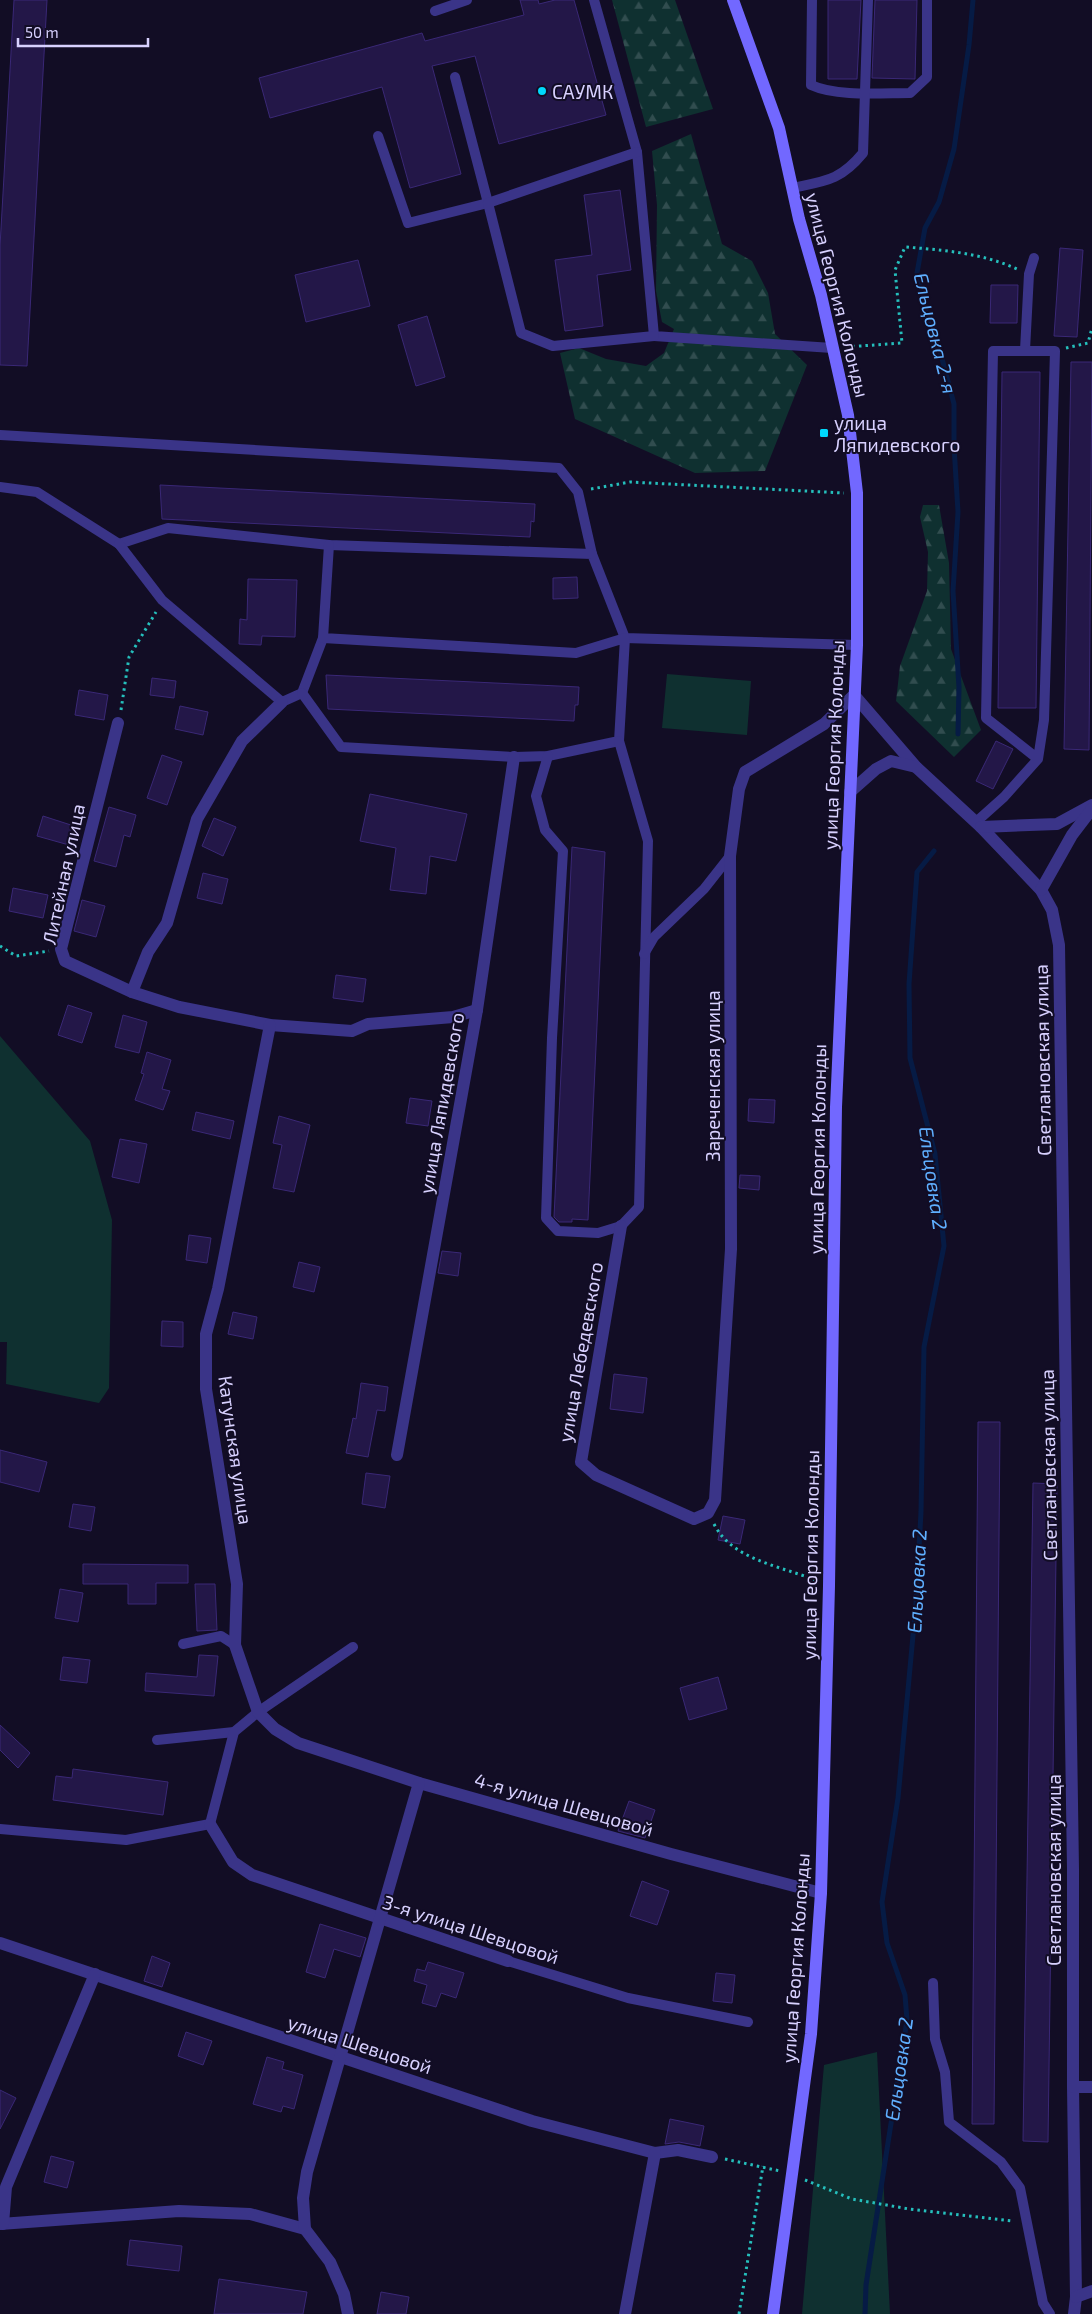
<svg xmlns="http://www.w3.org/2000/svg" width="1092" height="2314" viewBox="0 0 1092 2314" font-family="'Exo 2',sans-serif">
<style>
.grass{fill:#0f3030}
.forest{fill:url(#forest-firs)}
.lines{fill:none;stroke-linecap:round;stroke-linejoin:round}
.stream{stroke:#061b45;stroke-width:5}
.building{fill:#231748;stroke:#3a2876}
.path{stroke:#25bfbc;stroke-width:3;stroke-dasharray:2.5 4;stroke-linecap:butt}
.service{stroke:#3a3488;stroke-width:10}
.minor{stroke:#3a3488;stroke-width:12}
.tertiary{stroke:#3a3488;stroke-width:12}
.secondary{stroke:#7268ff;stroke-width:12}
.poi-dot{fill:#00d9fc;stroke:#120d25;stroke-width:2}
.labels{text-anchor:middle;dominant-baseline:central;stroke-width:4;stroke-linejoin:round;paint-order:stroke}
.poi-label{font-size:19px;fill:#d8d1ff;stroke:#120d25;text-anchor:start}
.street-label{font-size:19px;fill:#d8d1ff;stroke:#120d25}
.water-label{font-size:20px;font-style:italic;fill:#5fafff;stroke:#120d25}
</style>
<defs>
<pattern id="forest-firs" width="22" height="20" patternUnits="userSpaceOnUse" patternTransform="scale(1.25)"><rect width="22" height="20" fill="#0f3030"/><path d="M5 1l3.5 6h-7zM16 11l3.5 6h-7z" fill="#314d4f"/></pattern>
</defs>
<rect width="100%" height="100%" fill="#120d25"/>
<g class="grass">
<polygon points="667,674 751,681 747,735 662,728"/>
<polygon points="0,1036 90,1141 112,1220 109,1388 99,1403 6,1384 7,1342 0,1342"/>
<polygon points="877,2052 890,2314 802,2314 824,2065"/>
</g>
<g class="forest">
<polygon points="612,0 675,0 713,109 646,127"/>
<polygon points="691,134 722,244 752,261 768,293 775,334 807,365 765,471 695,473 575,419 560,353 579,348 606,359 646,366 664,353 674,329 662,322 656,291 657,205 652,151"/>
<polygon points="923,505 939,505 949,563 951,649 981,730 954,757 896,701 900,666 927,591 928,552 920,517"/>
</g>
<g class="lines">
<g class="stream">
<polyline points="958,734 959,687 953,591 958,512 954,446 954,404 940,351 930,329 917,273 925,228 939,202 954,149 969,45 973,0"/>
<polyline points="865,2314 866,2285 907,2020 905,1995 887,1943 882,1902 898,1798 916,1603 921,1512 924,1347 944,1246 935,1154 910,1058 909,984 917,872 934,851"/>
</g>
</g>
<g class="building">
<polygon points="14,0 47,0 27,366 0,365 0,246"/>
<polygon points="520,0 538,0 539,4 555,0 574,0 606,115 499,144 475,56 432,66 461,174 410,188 382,87 270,118 259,78 422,33 425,41 524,15"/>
<polygon points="828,0 861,0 857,79 828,79"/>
<polygon points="875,0 917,0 915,79 872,78"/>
<polygon points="620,190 631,270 597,275 603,326 565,331 555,260 592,255 584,195"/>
<polygon points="1060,248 1083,250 1077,337 1054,336"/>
<polygon points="358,260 370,306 306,322 295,275"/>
<polygon points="991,285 1018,285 1017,323 990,323"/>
<polygon points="427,316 445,377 416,386 398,325"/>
<polygon points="1071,362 1092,362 1089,750 1064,749"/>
<polygon points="1002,372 1040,372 1036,708 998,708"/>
<polygon points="160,485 535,504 534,522 531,521 530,537 162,519"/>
<polygon points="577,577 578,598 553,599 553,578"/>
<polygon points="248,579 297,580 295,637 262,636 261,645 239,644 240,619 247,620"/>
<polygon points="326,675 579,687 578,705 575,705 574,721 328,709"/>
<polygon points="152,678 176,681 174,698 150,695"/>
<polygon points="79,690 108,695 104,720 75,715"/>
<polygon points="180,706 208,712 203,735 175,729"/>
<polygon points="996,741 1013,749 993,789 976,781"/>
<polygon points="162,755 182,762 167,805 147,798"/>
<polygon points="370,794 467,814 456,861 430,856 426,894 390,890 396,848 360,841"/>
<polygon points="109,807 136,815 130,837 124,835 116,867 94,861"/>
<polygon points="43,816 74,826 69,845 37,836"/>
<polygon points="214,818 236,827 223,856 202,846"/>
<polygon points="572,847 605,852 588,1220 572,1219 572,1222 559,1222 554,1217"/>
<polygon points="203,873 228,879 222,904 197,898"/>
<polygon points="13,888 48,895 43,918 9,911"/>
<polygon points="82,900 105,906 96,937 74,931"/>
<polygon points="336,975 366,979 363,1002 333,998"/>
<polygon points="68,1005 92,1013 82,1043 58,1035"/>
<polygon points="123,1015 147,1022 139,1053 115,1047"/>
<polygon points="147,1052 171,1060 162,1089 170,1091 163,1110 135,1100 144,1074 141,1073"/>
<polygon points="410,1098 432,1101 428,1126 406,1123"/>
<polygon points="749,1099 775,1100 774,1123 748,1121"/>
<polygon points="196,1112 234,1121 230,1139 192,1130"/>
<polygon points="279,1116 310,1125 294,1192 273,1188 282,1145 273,1143"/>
<polygon points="120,1139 147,1144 139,1183 112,1177"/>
<polygon points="740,1175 760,1176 759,1190 739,1188"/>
<polygon points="189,1235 211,1238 207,1263 186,1260"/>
<polygon points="442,1251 461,1253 458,1276 438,1273"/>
<polygon points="299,1262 320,1267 314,1292 293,1287"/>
<polygon points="233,1312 257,1317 253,1339 228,1334"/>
<polygon points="162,1321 183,1322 183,1347 161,1346"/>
<polygon points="614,1374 647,1378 643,1413 610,1409"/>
<polygon points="361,1383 388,1387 385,1411 377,1410 368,1457 346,1453 353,1418 356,1419"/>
<polygon points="978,1422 1000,1422 994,2124 972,2124"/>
<polygon points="0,1450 47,1462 39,1492 0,1482"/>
<polygon points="366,1473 390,1476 385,1508 362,1504"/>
<polygon points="1033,1483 1057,1484 1048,2142 1023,2141"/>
<polygon points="73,1504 95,1507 91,1531 69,1527"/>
<polygon points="723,1516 745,1520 740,1544 718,1540"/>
<polygon points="83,1564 188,1565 188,1583 156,1583 156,1604 128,1604 128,1584 83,1584"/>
<polygon points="195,1584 215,1584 217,1630 197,1631"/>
<polygon points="60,1589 83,1593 78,1622 55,1618"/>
<polygon points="199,1655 218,1656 214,1696 145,1691 146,1673 197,1677"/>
<polygon points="63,1657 90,1660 87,1683 60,1680"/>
<polygon points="718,1677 727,1709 689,1720 680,1688"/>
<polygon points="0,1725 30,1753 18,1768 0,1750"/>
<polygon points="73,1769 168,1782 163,1815 53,1800 56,1776 72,1778"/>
<polygon points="629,1801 655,1810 645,1838 618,1831"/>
<polygon points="642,1881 669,1891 657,1925 630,1916"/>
<polygon points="320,1924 366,1938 360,1957 334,1949 325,1978 306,1972"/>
<polygon points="152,1956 170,1963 162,1987 144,1981"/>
<polygon points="428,1962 464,1973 456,1998 441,1993 436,2007 422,2003 427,1985 414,1981 417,1969 425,1971"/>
<polygon points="716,1973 735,1975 732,2003 713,2001"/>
<polygon points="186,2032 212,2041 203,2065 178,2056"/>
<polygon points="267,2057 284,2062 282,2069 303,2075 294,2109 283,2106 281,2112 253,2104"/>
<polygon points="0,2090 16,2098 0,2129"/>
<polygon points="670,2119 704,2126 700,2146 679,2142 665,2144"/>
<polygon points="51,2156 74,2162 67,2188 44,2182"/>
<polygon points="130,2240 182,2246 179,2271 127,2265"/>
<polygon points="219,2279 307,2292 303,2314 214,2314"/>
<polygon points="381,2292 409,2297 406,2314 377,2314"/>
</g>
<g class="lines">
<g class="path">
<path d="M 846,347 L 902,343 L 895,270 L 905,247 C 943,250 982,253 1017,269"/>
<polyline points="1066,348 1088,343 1092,328"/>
<polyline points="591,489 630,482 844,493"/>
<polyline points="121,710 129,657 156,612"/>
<polyline points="0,946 16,956 49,951"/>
<path d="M 714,1524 C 732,1560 781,1566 815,1580"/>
<polyline points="725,2159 780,2171"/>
<polyline points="805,2180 852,2199 909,2209 1013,2221"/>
<polyline points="739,2314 763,2166"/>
</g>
<g class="service">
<polyline points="594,0 637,152 654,336 832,348"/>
<path d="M 812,0 L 811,85 C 837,97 881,93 910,93 L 927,77 L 927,0"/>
<polyline points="435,11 467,0"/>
<polyline points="378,136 408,223 488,203 455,77"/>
<polyline points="637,152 488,203 521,333 553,346 654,336"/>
<path d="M 792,188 C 825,181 840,181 863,153 L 868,0"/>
<polyline points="1025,350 1029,274 1034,258"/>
<polyline points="0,435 559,468 578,492 592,554"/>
<polyline points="0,487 37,492 119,544 168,528 329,545 592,554 625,638 857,645"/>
<polyline points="119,544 162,600 282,702 302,693 323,638"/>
<polyline points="302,693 341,747 514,757 548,756 619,741 625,638 576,653 323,638 329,545"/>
<polyline points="548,756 536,796 545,830 563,851 552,1038 546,1218 558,1231 598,1233 621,1226 639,1207 648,841 619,741"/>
<polyline points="976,822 1004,797 1038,759 1044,720 1055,351 993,351 986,718 1038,759"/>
<polyline points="644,954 654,937 704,889 730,856"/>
<polyline points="183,1644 221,1636 235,1645"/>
<polyline points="157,1740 234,1732"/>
<polyline points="0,1829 126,1840 210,1824 234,1732 258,1712 353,1647"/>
<polyline points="508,1961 628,1998 748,2022"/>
<polyline points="933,1983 935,2039 945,2072 949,2122 1001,2162 1020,2188 1043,2303 1050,2314"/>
</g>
<g class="minor">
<polyline points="118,723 61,949 65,961 132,992 179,1007 270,1025 352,1031 368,1024 453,1017 477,1010"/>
<polyline points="132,992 148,952 167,923 197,819 242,741 282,702"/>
<polyline points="270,1025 218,1289 206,1334 206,1389 237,1584 235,1645 258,1712 275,1729 298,1743 419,1783 671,1854 821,1893"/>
<polyline points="621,1226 581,1462 596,1475 694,1519 708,1513 715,1500 731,1249 730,856 739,789 745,772 824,724 854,695"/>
<polyline points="397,1455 477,1010 514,757"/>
<polyline points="210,1824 233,1862 252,1875 508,1961"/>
<polyline points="0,1943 532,2121 655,2153 678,2150 712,2157"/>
<polyline points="1073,2087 1076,2297 1074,2314"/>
<polyline points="0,2224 179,2211 250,2214 305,2229"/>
<polyline points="3,2224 6,2187 95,1974"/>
<polyline points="1076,2297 1092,2291"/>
<polyline points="348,2314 344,2294 330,2262 305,2229 303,2198 307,2172 419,1783"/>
<polyline points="625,2314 655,2153"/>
</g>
<g class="tertiary">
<polyline points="854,695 916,767 981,827 1041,890 1052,910 1059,945 1073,1869 1073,2087 1092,2087"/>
<polyline points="850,792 876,769 891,761 916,767"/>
<polyline points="981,827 1057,824 1092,805"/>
<polyline points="1041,890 1072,835 1092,809"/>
</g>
<polyline class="secondary" points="733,0 779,128 799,219 821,295 848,415 857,493 857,645 836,1107 829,1586 821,1893 811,2034 773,2314"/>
</g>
<g class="poi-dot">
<circle cx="542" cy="91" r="5"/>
<rect x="819" y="428" width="10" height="10" rx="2.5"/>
</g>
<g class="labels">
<g class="poi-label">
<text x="552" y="91">САУМК</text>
<text x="834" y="422">улица<tspan x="834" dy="22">Ляпидевского</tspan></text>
</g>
<g class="street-label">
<text transform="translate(838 295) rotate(76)">улица Георгия Колонды</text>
<text transform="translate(833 745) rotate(-88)">улица Георгия Колонды</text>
<text transform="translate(63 874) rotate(-78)">Литейная улица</text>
<text transform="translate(1042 1060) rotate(-91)">Светлановская улица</text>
<text transform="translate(712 1076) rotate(-90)">Зареченская улица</text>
<text transform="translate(441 1103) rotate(-80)">улица Ляпидевского</text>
<text transform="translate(817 1149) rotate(-89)">улица Георгия Колонды</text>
<text transform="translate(580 1352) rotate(-80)">улица Лебедевского</text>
<text transform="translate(236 1450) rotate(82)">Катунская улица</text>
<text transform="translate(1048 1465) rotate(-91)">Светлановская улица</text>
<text transform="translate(810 1555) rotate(-89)">улица Георгия Колонды</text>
<text transform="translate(564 1804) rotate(16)">4-я улица Шевцовой</text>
<text transform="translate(1053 1870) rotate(-90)">Светлановская улица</text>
<text transform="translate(471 1929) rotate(18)">3-я улица Шевцовой</text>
<text transform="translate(795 1958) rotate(-86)">улица Георгия Колонды</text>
<text transform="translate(360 2044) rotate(18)">улица Шевцовой</text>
</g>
<g class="water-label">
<text transform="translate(936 333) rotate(76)">Ельцовка 2-я</text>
<text transform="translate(934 1178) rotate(82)">Ельцовка 2</text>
<text transform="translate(916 1581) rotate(-87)">Ельцовка 2</text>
<text transform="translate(898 2069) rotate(-82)">Ельцовка 2</text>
</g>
</g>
<path d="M18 38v8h130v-8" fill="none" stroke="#d8d1ff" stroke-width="2.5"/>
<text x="25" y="38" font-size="15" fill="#d8d1ff" stroke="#120d25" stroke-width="4" paint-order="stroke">50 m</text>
</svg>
